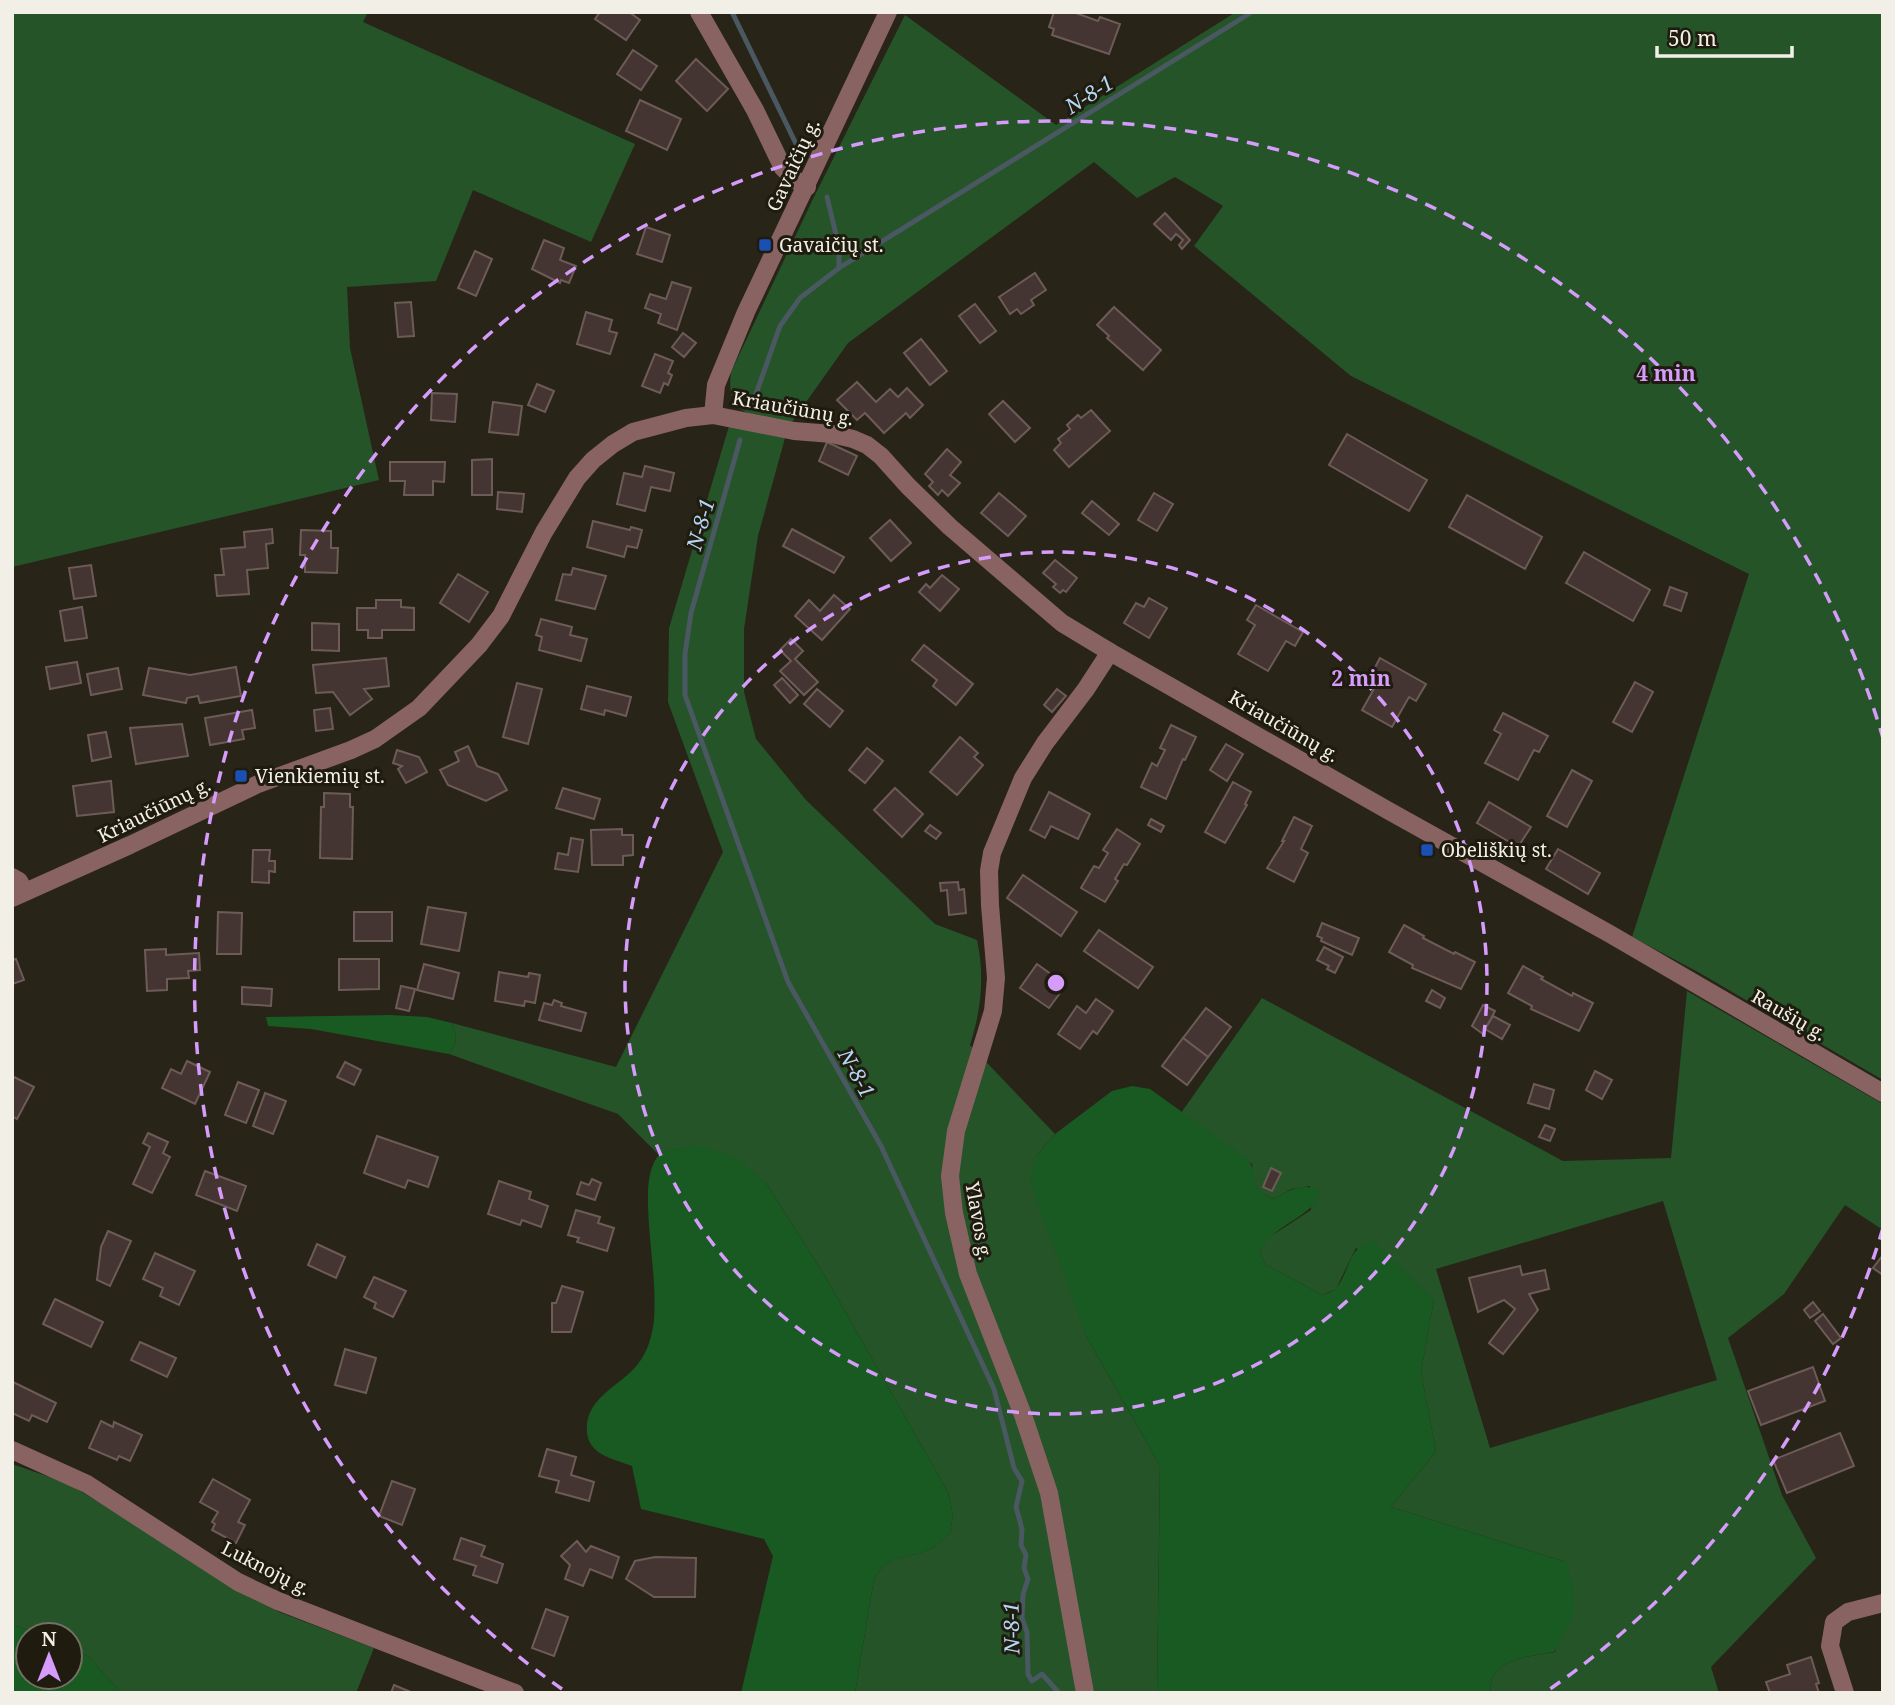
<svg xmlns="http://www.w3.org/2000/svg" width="1895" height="1705" viewBox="0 0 1895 1705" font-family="'Noto Serif',serif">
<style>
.green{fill:#245428;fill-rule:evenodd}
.forest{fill:#195922}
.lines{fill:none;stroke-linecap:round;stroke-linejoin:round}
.stream{stroke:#4a5861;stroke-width:5}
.building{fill:#453532;stroke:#6d5b58;stroke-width:2}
.minor{stroke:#886362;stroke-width:18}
.ring{fill:none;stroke:#d59cfb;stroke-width:3.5;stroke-dasharray:12 9}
.transit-dot{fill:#1a4fb4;stroke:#1f1b0e;stroke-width:2.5}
.labels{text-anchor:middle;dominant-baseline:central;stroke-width:6;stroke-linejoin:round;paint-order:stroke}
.street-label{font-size:19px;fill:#f2efe7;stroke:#1f1b0e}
.poi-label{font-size:19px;fill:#f2efe7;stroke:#1f1b0e;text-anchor:start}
.water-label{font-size:21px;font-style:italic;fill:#b3d7f4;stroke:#1f1b0e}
.centre{fill:#d59cfb;stroke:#1f1b0e;stroke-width:3.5}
.ring-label{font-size:21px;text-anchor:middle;font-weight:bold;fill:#d59cfb;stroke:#1f1b0e;stroke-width:6;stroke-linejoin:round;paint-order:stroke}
</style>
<rect width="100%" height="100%" fill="#292418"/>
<g class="green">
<polygon points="12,12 368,12 363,22 635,144 591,242 473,190 436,281 347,287 350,348 379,480 12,567"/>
<path d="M 1236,12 L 1883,12 L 1883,1080 L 1698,972 L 1632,937 L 1749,574 L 1351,376 L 1194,246 L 1223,206 L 1175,177 L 1137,198 L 1094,162 L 848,343 L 792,422 C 756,414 725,420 731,372 L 812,201 L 905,15 L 1056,125 Z"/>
<path d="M 729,426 L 785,438 L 758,536 L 744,629 L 744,692 L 756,739 L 806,800 L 935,924 L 977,940 C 985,976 981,1011 970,1045 L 1055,1134 L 1036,1156 L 1086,1336 L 1160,1466 L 1157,1693 L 855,1693 L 874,1579 C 892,1549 908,1561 932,1548 C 939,1544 944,1538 950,1533 L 953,1515 L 948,1492 L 825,1276 L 766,1183 L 673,1149 L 659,1155 L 618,1114 L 449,1054 C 457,1043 458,1037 452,1023 L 616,1067 L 723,852 L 668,702 L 669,628 Z"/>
<path d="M 1687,991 L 1883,1104 L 1883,1230 L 1845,1205 L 1784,1294 L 1728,1338 L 1782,1495 L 1816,1558 L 1711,1667 L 1719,1693 L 1491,1693 C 1486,1659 1531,1656 1555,1652 L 1566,1562 L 1391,1507 L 1436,1451 L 1421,1372 L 1434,1299 L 1356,1248 L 1336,1289 L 1323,1295 L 1266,1265 L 1260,1253 L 1265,1240 L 1311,1210 L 1310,1186 L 1292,1189 L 1273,1199 C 1253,1190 1254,1185 1252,1164 L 1181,1113 L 1262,998 L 1563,1161 L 1671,1158 ZM 1663,1201 L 1717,1380 L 1490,1448 L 1436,1269 Z"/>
<polygon points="12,1464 67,1483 279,1612 374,1648 356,1693 121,1693 89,1657 70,1647 70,1635 47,1635 12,1625"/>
</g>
<g class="forest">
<path d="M 390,1015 L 427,1017 L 452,1023 C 458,1037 457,1043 449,1054 L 311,1029 L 268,1026 L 266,1017 Z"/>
<path d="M 1132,1086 L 1150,1089 L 1246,1158 C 1262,1174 1244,1187 1273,1199 C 1287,1191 1303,1182 1318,1190 L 1319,1198 C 1303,1221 1270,1227 1260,1253 L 1266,1265 L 1323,1295 C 1328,1293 1334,1291 1337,1287 C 1350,1270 1349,1245 1373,1241 L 1434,1299 L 1421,1372 L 1436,1451 L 1391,1507 L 1566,1562 C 1579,1608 1577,1610 1554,1652 C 1531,1656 1486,1659 1491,1693 L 1157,1693 L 1160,1466 L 1086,1336 L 1030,1181 L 1036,1156 L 1055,1134 L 1112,1091 Z"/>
<path d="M 694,1146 L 713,1149 L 740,1160 L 766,1183 L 825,1276 L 948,1492 L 953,1515 L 950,1533 C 945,1538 939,1544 932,1548 C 908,1561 891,1550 874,1579 L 855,1693 L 741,1693 L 773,1556 L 764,1539 L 641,1509 L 632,1466 C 610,1458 584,1454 587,1424 C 590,1396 621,1385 637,1365 C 648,1352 652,1336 654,1320 C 657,1277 647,1235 648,1192 C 648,1182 651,1164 658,1156 C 667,1148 682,1148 694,1146 Z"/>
<polygon points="12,1625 47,1635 28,1635 28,1677 70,1677 70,1647 89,1657 121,1693 12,1693"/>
</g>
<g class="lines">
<g class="stream">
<polyline points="732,12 800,152"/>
<polyline points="827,197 839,247 839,268"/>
<polyline points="751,408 780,326 800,298 839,268 1252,12"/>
<polyline points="740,440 691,613 685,654 685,695 788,982 881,1146 994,1389 1014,1468 1022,1481 1016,1507 1022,1529 1021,1545 1026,1555 1024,1568 1028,1579 1023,1595 1022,1618 1027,1632 1028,1674 1032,1681 1042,1674 1059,1693"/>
</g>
</g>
<g class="building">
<polygon points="600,12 629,12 640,20 626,40 595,19"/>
<polygon points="1054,12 1073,12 1098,21 1100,17 1120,24 1109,54 1052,35 1054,29 1049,27"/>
<polygon points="633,50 657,66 641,90 617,74"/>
<polygon points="696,59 728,89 707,111 676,81"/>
<polygon points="640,100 681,119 667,150 626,131"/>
<polygon points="1165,213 1190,240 1182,249 1179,245 1183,240 1176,234 1171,240 1154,224"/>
<polygon points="646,227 670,235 662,262 637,254"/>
<polygon points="544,240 564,248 560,260 576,266 569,283 561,280 560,283 532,269"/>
<polygon points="475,251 492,259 476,296 458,288"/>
<polygon points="1035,273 1046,290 1031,300 1034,305 1021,314 1017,309 1010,314 999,297"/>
<polygon points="672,282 691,288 677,330 658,323 661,314 645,308 650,294 666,299"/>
<polygon points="411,302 414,336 398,337 395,303"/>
<polygon points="975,304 996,331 980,343 959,316"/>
<polygon points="1114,307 1161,350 1143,370 1107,338 1109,336 1097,325"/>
<polygon points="586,312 612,320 609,331 617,333 610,354 577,344"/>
<polygon points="683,333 696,343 684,357 672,347"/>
<polygon points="921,339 947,371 930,385 904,353"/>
<polygon points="655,354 673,361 668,373 672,375 668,385 664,383 660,393 642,386"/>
<polygon points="857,382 876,402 890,389 898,397 907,388 923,405 910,418 906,413 884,433 865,413 857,420 837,400"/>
<polygon points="537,384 554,391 545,412 528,405"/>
<polygon points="432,393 457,394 455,422 431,420"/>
<polygon points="1003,401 1030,428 1015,442 989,414"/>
<polygon points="493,402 522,406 518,435 489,432"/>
<polygon points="1091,410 1110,431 1069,467 1054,450 1061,443 1058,439 1070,429 1067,425 1078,415 1081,418"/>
<polygon points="1347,434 1427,480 1409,511 1329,465"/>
<polygon points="827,442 857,456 848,475 819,461"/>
<polygon points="947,449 961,462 950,475 960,483 948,496 942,490 938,495 929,486 933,482 925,474"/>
<polygon points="492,459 492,495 472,495 472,460"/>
<polygon points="390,462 445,462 444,482 433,481 433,495 404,495 405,481 390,481"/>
<polygon points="645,466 674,473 670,491 651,487 645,511 617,504 624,473 642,477"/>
<polygon points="498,492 524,494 522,512 497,509"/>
<polygon points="999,493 1026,516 1008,536 981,513"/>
<polygon points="1154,493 1173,504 1157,531 1138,520"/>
<polygon points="1467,495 1542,537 1525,569 1449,527"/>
<polygon points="1092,501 1119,524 1109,535 1082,513"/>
<polygon points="890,520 911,543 891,561 870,538"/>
<polygon points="593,521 630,530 631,527 642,530 637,548 627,546 624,557 587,547"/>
<polygon points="272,529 273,543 266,544 268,568 247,570 249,594 217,596 215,575 224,575 221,549 245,547 244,532"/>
<polygon points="792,529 844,557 834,573 783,546"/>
<polygon points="301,530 331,531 331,548 338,548 337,573 305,572 305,555 300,555"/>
<polygon points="1584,552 1650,590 1633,621 1566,583"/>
<polygon points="1055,560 1077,578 1066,592 1063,590 1060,593 1053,587 1056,584 1043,573"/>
<polygon points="91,565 96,596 74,599 69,568"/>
<polygon points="573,568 606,576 595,609 556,600 563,574 571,575"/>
<polygon points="458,574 488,592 469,622 440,603"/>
<polygon points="942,575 959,589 940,611 919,592 926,584 930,588"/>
<polygon points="1670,587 1687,593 1681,611 1664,605"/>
<polygon points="834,595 850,609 822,640 795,616 809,600 820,611"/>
<polygon points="1149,598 1167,608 1149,638 1124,623 1136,603 1144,607"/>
<polygon points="376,600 401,600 401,607 414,608 414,630 382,630 382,638 368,638 368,630 357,630 357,608 376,608"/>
<polygon points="1256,605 1303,632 1295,646 1286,641 1268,671 1238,654 1255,625 1247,620"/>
<polygon points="82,607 87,638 65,641 60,611"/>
<polygon points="541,619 572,627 570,635 587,639 581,661 539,650 542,637 536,635"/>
<polygon points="312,623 339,624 339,651 312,650"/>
<polygon points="791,639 803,651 795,659 818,682 804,695 780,671 791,661 780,650"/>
<polygon points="924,645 973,684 956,705 933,686 937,680 912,660"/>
<polygon points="386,658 389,686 364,689 372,699 350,715 333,692 316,693 313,665"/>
<polygon points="1380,658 1426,684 1416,701 1409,697 1392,727 1362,710 1379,680 1371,675"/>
<polygon points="77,662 81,683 50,689 46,667"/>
<polygon points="236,667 241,696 200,703 198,696 187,698 186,703 143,695 149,668 190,675"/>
<polygon points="118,668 122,689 91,695 87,674"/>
<polygon points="782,678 798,695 790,703 774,685"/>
<polygon points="1635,682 1653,692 1632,732 1613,722"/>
<polygon points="517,683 542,689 528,744 503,737"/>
<polygon points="587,686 631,697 626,716 605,710 604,715 581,709"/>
<polygon points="817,689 843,711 830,727 804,704"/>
<polygon points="1057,689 1066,696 1052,712 1044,705"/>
<polygon points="330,708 333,729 316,731 314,710"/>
<polygon points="252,710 255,728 242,730 244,739 210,745 205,718"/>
<polygon points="1503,713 1548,736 1539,752 1534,750 1518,780 1485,763 1501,734 1494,730"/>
<polygon points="182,724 188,756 136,764 130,728"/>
<polygon points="1171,725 1196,737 1185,760 1183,759 1166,799 1141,787 1152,763 1157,766 1165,750 1160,748"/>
<polygon points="106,732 111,757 92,761 88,735"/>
<polygon points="960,737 978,753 974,757 983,765 957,795 930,772"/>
<polygon points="1226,744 1243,754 1227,781 1210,770"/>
<polygon points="468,746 477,766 498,774 507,790 486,801 448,785 440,770 459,761 455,752"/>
<polygon points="867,748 883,761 865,783 849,770"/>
<polygon points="397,750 419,757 427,772 406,783 398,769 402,766 393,763"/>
<polygon points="1572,770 1592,781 1567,827 1547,816"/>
<polygon points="111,781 114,812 77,816 73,786"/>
<polygon points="1233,782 1251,792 1245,804 1247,805 1225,843 1205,832"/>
<polygon points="563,788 600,799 594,819 556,808"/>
<polygon points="895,788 923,814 902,837 874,810"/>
<polygon points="1049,792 1090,814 1078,839 1051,826 1045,838 1030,830"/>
<polygon points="324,793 350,794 350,807 353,807 352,859 320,858 321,807 324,807"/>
<polygon points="1489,802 1531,827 1518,847 1477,823"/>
<polygon points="1294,817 1312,826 1301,849 1308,853 1294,882 1267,868 1284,841 1282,841"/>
<polygon points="1151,819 1164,826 1161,832 1148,825"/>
<polygon points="930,825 941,833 936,839 925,831"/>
<polygon points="622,829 622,835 633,835 633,855 623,856 623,865 592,865 591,830"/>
<polygon points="1117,829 1140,844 1127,865 1124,864 1115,879 1118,881 1105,902 1081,888 1094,866 1099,868 1108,853 1103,850"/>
<polygon points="571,838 583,840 578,872 555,869 558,853 568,855"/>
<polygon points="1558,849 1600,873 1588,894 1546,869"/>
<polygon points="253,850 270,850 269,861 275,861 275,872 269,871 269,883 252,882"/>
<polygon points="1023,875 1077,912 1061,936 1007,898"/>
<polygon points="958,882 959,890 964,889 966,913 949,915 947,890 941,891 940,883"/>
<polygon points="428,907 466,913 459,951 421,944"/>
<polygon points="218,912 242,913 241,954 217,954"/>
<rect x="354" y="912" width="38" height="29"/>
<polygon points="1322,923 1359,938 1352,955 1321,941 1322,938 1317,936"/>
<polygon points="1404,925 1424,936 1423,938 1454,954 1455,952 1475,962 1461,989 1412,968 1413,965 1389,952"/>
<polygon points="1099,930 1153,967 1138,988 1084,951"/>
<polygon points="1324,947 1343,957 1335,973 1327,969 1329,966 1317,960"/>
<polygon points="166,949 166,955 199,953 200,970 188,971 189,978 167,979 167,990 147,991 145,950"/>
<polygon points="16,959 24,980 12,984 12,960"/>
<polygon points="339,959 379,959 379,989 339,990"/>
<polygon points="424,964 459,973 453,999 417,990"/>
<polygon points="1037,964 1066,985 1049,1008 1020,988"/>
<polygon points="1523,966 1543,977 1541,979 1572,996 1573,993 1593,1003 1579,1031 1531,1009 1532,1006 1508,993"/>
<polygon points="499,972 528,977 529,973 540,975 535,1003 525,1001 524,1006 495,1001"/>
<polygon points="401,986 415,989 409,1011 396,1008"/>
<polygon points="242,987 272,989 271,1006 242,1004"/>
<polygon points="1432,990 1445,998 1440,1008 1426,1001"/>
<polygon points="1096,999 1113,1011 1097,1034 1093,1031 1080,1049 1058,1034 1077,1006 1086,1013"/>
<polygon points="554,1000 562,1003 561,1006 586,1013 581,1031 539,1020 544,1003 552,1005"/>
<polygon points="1483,1005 1495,1011 1483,1034 1472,1026"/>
<polygon points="1206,1008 1231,1027 1208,1057 1183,1038"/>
<polygon points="1493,1016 1510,1025 1502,1039 1485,1029"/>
<polygon points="1183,1038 1208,1057 1187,1085 1162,1066"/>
<polygon points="187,1061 210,1072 195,1104 162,1088 171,1069 181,1074"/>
<polygon points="345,1062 361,1070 354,1085 337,1077"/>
<polygon points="1595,1071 1612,1080 1602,1099 1586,1090"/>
<polygon points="12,1076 34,1087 17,1119 12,1116"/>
<polygon points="238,1082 259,1090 246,1123 225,1115"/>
<polygon points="1534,1084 1554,1090 1549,1109 1528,1103"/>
<polygon points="265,1093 286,1101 273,1134 253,1126"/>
<polygon points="1545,1125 1555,1129 1550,1141 1539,1137"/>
<polygon points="148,1133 168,1142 163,1153 170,1157 152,1193 133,1184 150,1147 143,1143"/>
<polygon points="377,1136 438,1157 428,1187 408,1180 405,1188 364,1173"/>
<polygon points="1271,1168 1281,1173 1272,1191 1263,1187"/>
<polygon points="205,1171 246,1186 237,1211 196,1195"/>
<polygon points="592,1179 601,1183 595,1200 577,1194 581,1182 589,1185"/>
<polygon points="499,1181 531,1192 529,1199 548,1206 541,1227 522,1220 520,1225 488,1214"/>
<polygon points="576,1210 600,1217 598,1223 614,1228 607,1251 577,1242 579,1238 568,1235"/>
<polygon points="108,1231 131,1241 110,1286 97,1280 101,1247"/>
<polygon points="317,1244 345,1257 336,1278 308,1265"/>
<polygon points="155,1253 195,1271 179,1305 160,1296 163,1288 143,1279"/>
<polygon points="1883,1255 1883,1275 1873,1268"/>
<polygon points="1520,1266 1522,1275 1545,1270 1549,1289 1529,1294 1538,1310 1503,1354 1489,1343 1515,1309 1504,1300 1478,1312 1469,1278"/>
<polygon points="374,1277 406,1291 393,1317 374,1308 376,1303 364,1297"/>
<polygon points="562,1286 583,1292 571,1332 552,1332 552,1303 556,1303"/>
<polygon points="55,1299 103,1322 91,1347 43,1324"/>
<polygon points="1813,1302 1820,1311 1810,1318 1804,1310"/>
<polygon points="1823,1314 1841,1338 1833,1344 1815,1321"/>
<polygon points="140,1342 176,1358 167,1377 131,1360"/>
<polygon points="345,1349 376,1358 366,1393 335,1385"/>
<polygon points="1813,1367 1825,1401 1761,1425 1748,1391"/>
<polygon points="13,1382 56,1403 47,1422 32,1415 29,1421 12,1413"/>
<polygon points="101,1421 113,1427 114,1422 142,1435 130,1461 119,1456 117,1460 89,1448"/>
<polygon points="1840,1433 1854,1466 1787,1493 1773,1460"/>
<polygon points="547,1449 576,1457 571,1475 594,1482 589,1501 556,1492 559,1481 539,1476"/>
<polygon points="213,1479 250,1500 238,1522 245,1525 236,1543 212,1530 215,1524 212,1522 218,1512 200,1502"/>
<polygon points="392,1481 415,1489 402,1525 379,1516"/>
<polygon points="461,1538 485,1546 481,1556 503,1564 497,1583 473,1575 476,1566 454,1559"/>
<polygon points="577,1541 586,1552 591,1546 619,1557 612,1578 590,1569 583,1586 565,1579 570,1565 561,1556"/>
<polygon points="655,1557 696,1558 695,1597 654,1597 626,1579 635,1561"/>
<polygon points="546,1609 568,1617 554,1656 532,1648"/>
<polygon points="1811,1657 1819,1683 1816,1684 1819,1693 1770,1693 1766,1682 1790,1674 1787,1665"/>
<polygon points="394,1685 413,1693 391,1693"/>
</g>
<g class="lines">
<g class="minor">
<polyline points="699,12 755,110 783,168 794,179 807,187"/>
<polyline points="713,415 716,385 746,312 888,12"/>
<polyline points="12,877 19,881 25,892"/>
<polyline points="12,898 130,845 258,784 351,750 375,739 419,708 479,645 501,616 544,532 577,478 593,460 613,444 633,432 686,418 713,415 794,431 832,434 853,439 867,445 881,456 908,486 950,527 1062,623 1110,652 1389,811 1610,934 1883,1093"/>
<polyline points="12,1450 87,1484 238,1582 278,1601 515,1693"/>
<polyline points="1085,1693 1049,1493 1023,1415 968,1274 954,1213 950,1176 956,1131 993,1011 996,978 990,905 989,871 992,853 1023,778 1045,743 1086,689 1110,652"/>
<polyline points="1845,1693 1830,1646 1834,1622 1848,1612 1883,1603"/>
</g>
</g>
<g class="ring">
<circle cx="1056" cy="983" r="431"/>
<path d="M1883 1228A862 862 0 0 1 1550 1689M562 1689A862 862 0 1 1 1883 738"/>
</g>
<g class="transit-dot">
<rect x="758" y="238" width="14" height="14" rx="3.5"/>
<rect x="234" y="769" width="14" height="14" rx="3.5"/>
<rect x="1420" y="843" width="14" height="14" rx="3.5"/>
</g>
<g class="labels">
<g class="street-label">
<text transform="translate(793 165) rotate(-65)">Gavaičių g.</text>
<text transform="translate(793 408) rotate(10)">Kriaučiūnų g.</text>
<text transform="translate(1284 726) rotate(30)">Kriaučiūnų g.</text>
<text transform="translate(154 810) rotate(-26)">Kriaučiūnų g.</text>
<text transform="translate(1789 1015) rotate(30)">Raušių g.</text>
<text transform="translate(979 1221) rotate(80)">Ylavos g.</text>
<text transform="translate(266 1568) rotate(27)">Luknojų g.</text>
</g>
<g class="poi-label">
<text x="779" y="245">Gavaičių st.</text>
<text x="255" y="776">Vienkiemių st.</text>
<text x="1441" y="850">Obeliškių st.</text>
</g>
<g class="water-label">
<text transform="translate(1089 94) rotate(-32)">N-8-1</text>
<text transform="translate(700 524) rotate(-74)">N-8-1</text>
<text transform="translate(857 1073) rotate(61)">N-8-1</text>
<text transform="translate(1011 1628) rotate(-91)">N-8-1</text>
</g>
</g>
<circle cx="1056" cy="983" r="10" class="centre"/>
<g class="ring-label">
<text x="1666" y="381">4 min</text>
<text x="1361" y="686">2 min</text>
</g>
<rect width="1895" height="1705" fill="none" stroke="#f2efe7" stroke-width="28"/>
<g transform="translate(49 1656)"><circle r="33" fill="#1f1b0e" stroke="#737065" stroke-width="2"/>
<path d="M0-5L12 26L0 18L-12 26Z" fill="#d59cfb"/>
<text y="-10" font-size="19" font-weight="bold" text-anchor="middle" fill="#f2efe7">N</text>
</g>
<path d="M1657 46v10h135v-10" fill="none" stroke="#f2efe7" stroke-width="3.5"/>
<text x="1668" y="46" font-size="21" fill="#f2efe7" stroke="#1f1b0e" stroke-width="5" paint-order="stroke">50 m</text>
</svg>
